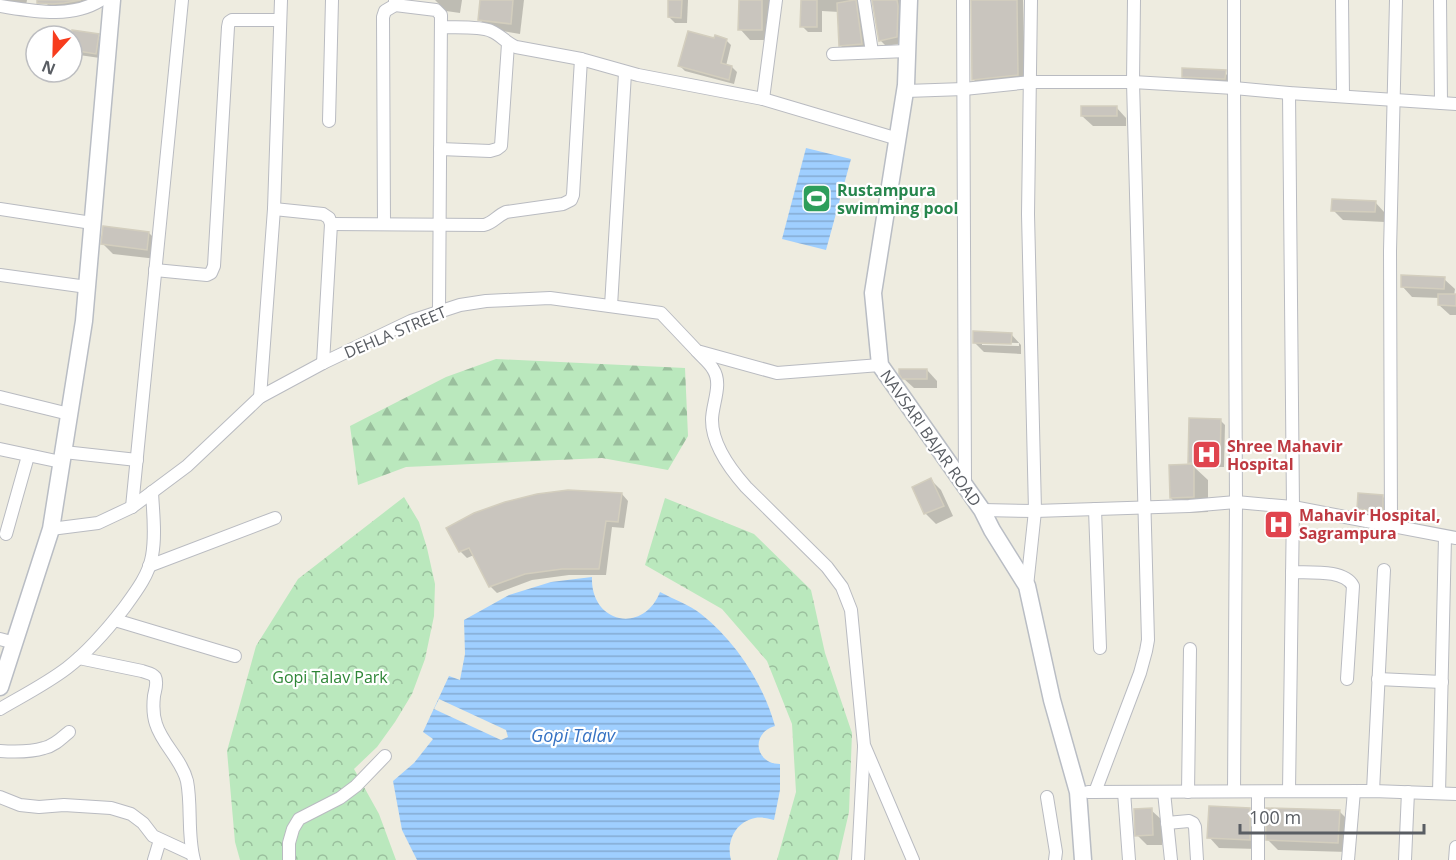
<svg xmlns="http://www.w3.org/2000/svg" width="1456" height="860" viewBox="0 0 1456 860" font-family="'Open Sans',sans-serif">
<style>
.forest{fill:url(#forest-firs)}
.park{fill:url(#park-crowns)}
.water{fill:url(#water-rules)}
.pier{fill:#eeece0}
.shadow{fill:#0003;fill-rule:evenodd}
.building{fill:#c9c5be;stroke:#d3cebe;stroke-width:1.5}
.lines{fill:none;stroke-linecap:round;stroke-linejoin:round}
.street-casing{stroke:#b9bbc1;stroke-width:14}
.secondary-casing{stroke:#b9bdc4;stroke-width:19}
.street{stroke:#fff;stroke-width:12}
.secondary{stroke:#fff;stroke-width:16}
.labels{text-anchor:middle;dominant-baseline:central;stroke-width:4.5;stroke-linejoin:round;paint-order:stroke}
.leisure-label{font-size:16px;font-weight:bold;fill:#27864d;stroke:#fff;text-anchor:start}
.street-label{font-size:16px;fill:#595d63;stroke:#fff}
.health-label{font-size:16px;font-weight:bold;fill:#be3a42;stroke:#fff;text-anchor:start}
.park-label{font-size:16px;fill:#2e8637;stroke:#fff}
.water-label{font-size:18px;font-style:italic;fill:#3672c3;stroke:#fff}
</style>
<defs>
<pattern id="forest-firs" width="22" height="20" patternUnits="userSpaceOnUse" patternTransform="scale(1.5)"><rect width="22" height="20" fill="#bae8bd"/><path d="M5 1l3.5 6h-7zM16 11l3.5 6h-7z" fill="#9abf9d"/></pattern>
<pattern id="park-crowns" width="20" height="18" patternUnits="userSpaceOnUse" patternTransform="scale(1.5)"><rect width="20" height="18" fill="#bae8bd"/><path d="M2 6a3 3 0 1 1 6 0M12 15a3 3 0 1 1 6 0" fill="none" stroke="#9abf9d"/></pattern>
<pattern id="water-rules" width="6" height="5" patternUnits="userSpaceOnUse" patternTransform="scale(1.5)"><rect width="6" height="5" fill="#9fcfff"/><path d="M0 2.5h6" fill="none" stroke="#85abd2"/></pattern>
</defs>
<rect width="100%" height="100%" fill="#eeece0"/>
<polygon class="forest" points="496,359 685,368 688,436 668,470 602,458 406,467 358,485 350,426 446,377"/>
<g class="park">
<polygon points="404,497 419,522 427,548 435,584 434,616 425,659 412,694 395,722 377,747 354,769 379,814 396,860 240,860 235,842 227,751 256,646 298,579"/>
<polygon points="665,498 754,534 811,590 825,653 852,733 849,812 838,860 777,860 796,792 792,724 767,661 722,609 645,565"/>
</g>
<g class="water">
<polygon points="806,148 851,159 826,250 782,239"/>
<path d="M 592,577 C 590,623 643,635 660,592 C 673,599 690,605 701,614 C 736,642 763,683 775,726 C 750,733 755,764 780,764 L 780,790 L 774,820 C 767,818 761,817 755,818 C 735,822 726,842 731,860 L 417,860 L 402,830 L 393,781 L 414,763 L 433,739 L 423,732 L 449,676 L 460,680 L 465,654 L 464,620 L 509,595 L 551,582 Z"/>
</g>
<polygon class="pier" points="439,699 506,730 508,737 501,740 434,709"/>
<g class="shadow">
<polygon points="0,0 27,0 26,5 0,4"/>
<polygon points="46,0 97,0 89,4 51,8 46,3"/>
<polygon points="435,0 462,0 460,13 446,11"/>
<polygon points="482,0 524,0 520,34 490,29 479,19"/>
<polygon points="670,0 688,0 687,23 675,23 669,17"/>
<polygon points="740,0 772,0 771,40 750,40 740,29"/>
<polygon points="802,0 864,0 868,50 846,51 840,45 839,12 822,11 822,32 808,32 802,26"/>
<polygon points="874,0 901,0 903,43 886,46 880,40"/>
<polygon points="973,0 1023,0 1025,81 980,86 973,79"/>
<polygon points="54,28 98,35 103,40 100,58 72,54 72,36 53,36"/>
<polygon points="716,40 726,40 731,45 726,66 732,67 737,72 734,84 685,71 680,66"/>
<polygon points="1225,73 1235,83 1193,86 1183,76"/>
<polygon points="1116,107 1126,118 1126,126 1093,126 1082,116"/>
<polygon points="1375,202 1385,213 1385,222 1343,220 1333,210"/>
<polygon points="149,233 159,243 157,259 113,254 103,244"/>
<polygon points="1444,279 1455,289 1454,296 1456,296 1456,315 1450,315 1439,305 1440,298 1412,297 1402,286"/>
<path d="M 1011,334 L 1021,345 L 1021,354 L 984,352 L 974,342 ZM 982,342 L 1019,343 L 1019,346 L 982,345 Z"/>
<polygon points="927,370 937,381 937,388 914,388 903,378"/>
<polygon points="1220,420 1225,425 1224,467 1194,467 1208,480 1208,512 1186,513 1171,498 1193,466 1190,462"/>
<polygon points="931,480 941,490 953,516 936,524 925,513"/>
<polygon points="622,494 628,501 624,528 612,527 606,575 569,575 532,580 497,593 490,586 474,555 467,558 460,551 448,529"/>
<polygon points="1382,496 1385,499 1385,513 1362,511 1359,508"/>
<polygon points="1284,516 1287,519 1287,535 1271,534 1268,531"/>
<polygon points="1249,809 1259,820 1259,849 1219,848 1209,837"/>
<polygon points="1151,810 1162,820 1162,845 1147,845 1137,835"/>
<polygon points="1340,812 1350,822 1348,852 1278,850 1268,840"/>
</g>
<g class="building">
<polygon points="37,0 81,0 64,3 52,4 37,3"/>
<polygon points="480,0 513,0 511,24 478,20"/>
<polygon points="668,0 682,0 681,18 668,17"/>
<polygon points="739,0 762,0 762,30 738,30"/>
<polygon points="801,0 817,0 817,27 800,27"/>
<polygon points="854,0 856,0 862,44 839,46 837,3"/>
<polygon points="872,0 897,0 898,6 897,37 879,41"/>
<polygon points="971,0 1017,0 1018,75 972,80"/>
<polygon points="72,30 99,34 96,54 72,50"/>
<polygon points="688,31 714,38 715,35 727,39 721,63 732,66 729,80 678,66"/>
<polygon points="1182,68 1226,70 1225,79 1182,77"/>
<rect x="1081" y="106" width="36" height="10"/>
<polygon points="1332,199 1376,201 1375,212 1331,211"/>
<polygon points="103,226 149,232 147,250 101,244"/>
<polygon points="1401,275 1445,277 1444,289 1401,287"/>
<polygon points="1438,294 1456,294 1456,306 1438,305"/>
<polygon points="973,331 1012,333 1011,344 973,343"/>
<polygon points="899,369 927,369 927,379 902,379 899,374"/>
<polygon points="1189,418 1221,419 1220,463 1188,463"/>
<polygon points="1194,464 1194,497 1170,498 1169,465"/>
<polygon points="931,478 944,506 924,514 912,487"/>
<polygon points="568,490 622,493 618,522 606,521 599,569 562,569 525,574 489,587 469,548 459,552 446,528 474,513 505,502 537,494"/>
<polygon points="1358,493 1383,495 1383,511 1357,509"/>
<polygon points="1268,513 1285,515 1284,533 1267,532"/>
<polygon points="1209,806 1250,808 1250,840 1207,838"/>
<polygon points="1152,808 1153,835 1135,836 1134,809"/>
<polygon points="1266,808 1340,810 1338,843 1266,840"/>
</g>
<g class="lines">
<defs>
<g id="street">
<polyline points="864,0 872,52"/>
<polyline points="963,0 965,486"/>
<polyline points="1234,0 1234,88 1236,502 1234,791"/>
<polyline points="1342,0 1343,95"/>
<polyline points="1440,0 1441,103"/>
<polyline points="395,5 436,10 441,15 439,311"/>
<path d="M 0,6 C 33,11 71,19 101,0"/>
<path d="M 441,27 C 454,28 480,26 491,31 C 501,35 506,43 516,47 L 581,59 L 638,75 L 763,99 L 898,139"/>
<polyline points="833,54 907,51"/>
<polyline points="906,91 964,89 1031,82 1133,82 1234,88 1289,93 1456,104"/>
<polyline points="763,99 776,0"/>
<polyline points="329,121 332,0"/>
<polyline points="440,149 490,151 497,149 501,146 508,44"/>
<polyline points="0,209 92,223"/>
<polyline points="274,209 323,214 329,218 331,224 323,363"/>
<path d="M 331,224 L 484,225 C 493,223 497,216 506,212 L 563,204 L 571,200 L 573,195 L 581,59"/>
<polyline points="384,224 383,17 385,11 395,5 395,0"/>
<polyline points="155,270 207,275 211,273 214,266 228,27 229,22 232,20 280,20"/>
<polyline points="0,275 87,287"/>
<polyline points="611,306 625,73"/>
<path d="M 697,351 C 702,357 709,362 713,369 C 723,384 712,404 712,420 C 712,445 730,469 746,487 L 827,567 L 842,587 L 851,610 L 864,745 L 913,860"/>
<polyline points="0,397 69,414"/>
<polyline points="260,397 274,209 281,0"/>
<polyline points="0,449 61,462"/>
<polyline points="64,452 137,460"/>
<polyline points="132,507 182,0"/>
<polyline points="1095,509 1100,648"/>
<polyline points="982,510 1035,511 1189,506 1236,502 1293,507 1456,538"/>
<polyline points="1391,525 1390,251 1396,0"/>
<polyline points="51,529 98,523 132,507 187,466 260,397 323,363 411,321 460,305 486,301 550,298 661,313 697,351 777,373 880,365"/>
<polyline points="6,534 28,456"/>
<polyline points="149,566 275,518"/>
<path d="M 1292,572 C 1309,573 1344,569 1353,586 L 1347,679"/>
<polyline points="1027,586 1035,511 1028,214 1031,0"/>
<polyline points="115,620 235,656"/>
<polyline points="0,639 15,643"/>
<path d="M 79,658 L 142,671 C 147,673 152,673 155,677 C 158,683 155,690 154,696 C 153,705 153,715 156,724 C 162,744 182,760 187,781 C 192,807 187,834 194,860"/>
<polyline points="1378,679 1442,682"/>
<path d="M 0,709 C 22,696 46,684 67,668 C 89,651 107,630 124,608 C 135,593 149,575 152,556 C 156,535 153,513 152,492"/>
<path d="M 0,751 C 14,752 31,752 44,748 C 54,746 62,738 69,732"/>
<polyline points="1289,791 1293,507 1289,93"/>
<polyline points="1373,791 1384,570"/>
<polyline points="1088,792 1373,791 1456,794"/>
<polyline points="1095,792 1140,673 1146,651 1148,640 1133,82 1134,0"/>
<polyline points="1124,792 1129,860"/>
<polyline points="1164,792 1171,860"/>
<polyline points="1188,792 1190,649"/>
<polyline points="1439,793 1445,537"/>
<polyline points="0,797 20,805 39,807 64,805 111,808 131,814 143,823 153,836 192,854"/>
<polyline points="1047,797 1056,852 1055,860"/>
<polyline points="1167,823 1189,821 1193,823 1195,827 1197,860"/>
<polyline points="154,860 160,840"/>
<polyline points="289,860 289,843 293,829 299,819 340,798 356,786 385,756"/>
<polyline points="858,860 864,747"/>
<polyline points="1258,860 1258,792"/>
<polyline points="1348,860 1354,791"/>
<polyline points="1405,860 1408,792"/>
<polyline points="1455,860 1456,847"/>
</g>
<g id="secondary">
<polyline points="909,0 906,85 873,293 880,365 982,510 992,530 1027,586 1052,700 1078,792 1083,860"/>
<polyline points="0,687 51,529 84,321 112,0"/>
</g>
</defs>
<use href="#street" class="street-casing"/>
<use href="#secondary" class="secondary-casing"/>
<use href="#street" class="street"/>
<use href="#secondary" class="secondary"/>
</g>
<defs>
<symbol id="stadium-square" viewBox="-11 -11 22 22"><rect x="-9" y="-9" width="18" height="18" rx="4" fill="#2e9e5b" stroke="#fff"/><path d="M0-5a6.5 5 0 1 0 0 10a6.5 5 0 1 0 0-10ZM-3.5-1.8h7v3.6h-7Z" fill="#fff"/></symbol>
<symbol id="hospital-square" viewBox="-11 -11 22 22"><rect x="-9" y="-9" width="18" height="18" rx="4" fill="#e0444e" stroke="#fff"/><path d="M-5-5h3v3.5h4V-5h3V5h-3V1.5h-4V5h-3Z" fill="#fff"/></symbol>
</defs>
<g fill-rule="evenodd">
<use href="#stadium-square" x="800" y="182" width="33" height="33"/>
<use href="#hospital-square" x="1190" y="438" width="33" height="33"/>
<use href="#hospital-square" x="1262" y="508" width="33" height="33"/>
</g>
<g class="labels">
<g class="leisure-label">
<text x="837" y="190">Rustampura<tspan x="837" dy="18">swimming pool</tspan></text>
</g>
<g class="street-label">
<text transform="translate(395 332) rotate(-23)">DEHLA STREET</text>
<text transform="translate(931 438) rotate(55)">NAVSARI BAJAR ROAD</text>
</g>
<g class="health-label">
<text x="1227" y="446">Shree Mahavir<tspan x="1227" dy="18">Hospital</tspan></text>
<text x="1299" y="515">Mahavir Hospital,<tspan x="1299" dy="18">Sagrampura</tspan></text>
</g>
<g class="park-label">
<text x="330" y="677">Gopi Talav Park</text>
</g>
<g class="water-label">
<text x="573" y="735">Gopi Talav</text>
</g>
</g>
<g transform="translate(54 54) rotate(202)"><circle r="28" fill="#ffffff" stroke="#bdbec1" stroke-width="1.5"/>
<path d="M0-4.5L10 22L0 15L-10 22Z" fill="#f73c1d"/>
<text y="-9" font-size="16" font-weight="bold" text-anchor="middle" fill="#595d63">N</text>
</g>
<path d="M1240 824v9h184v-9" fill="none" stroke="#595d63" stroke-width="3"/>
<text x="1249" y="824" font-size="18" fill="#595d63" stroke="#ffffff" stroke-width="4.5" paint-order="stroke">100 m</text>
</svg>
